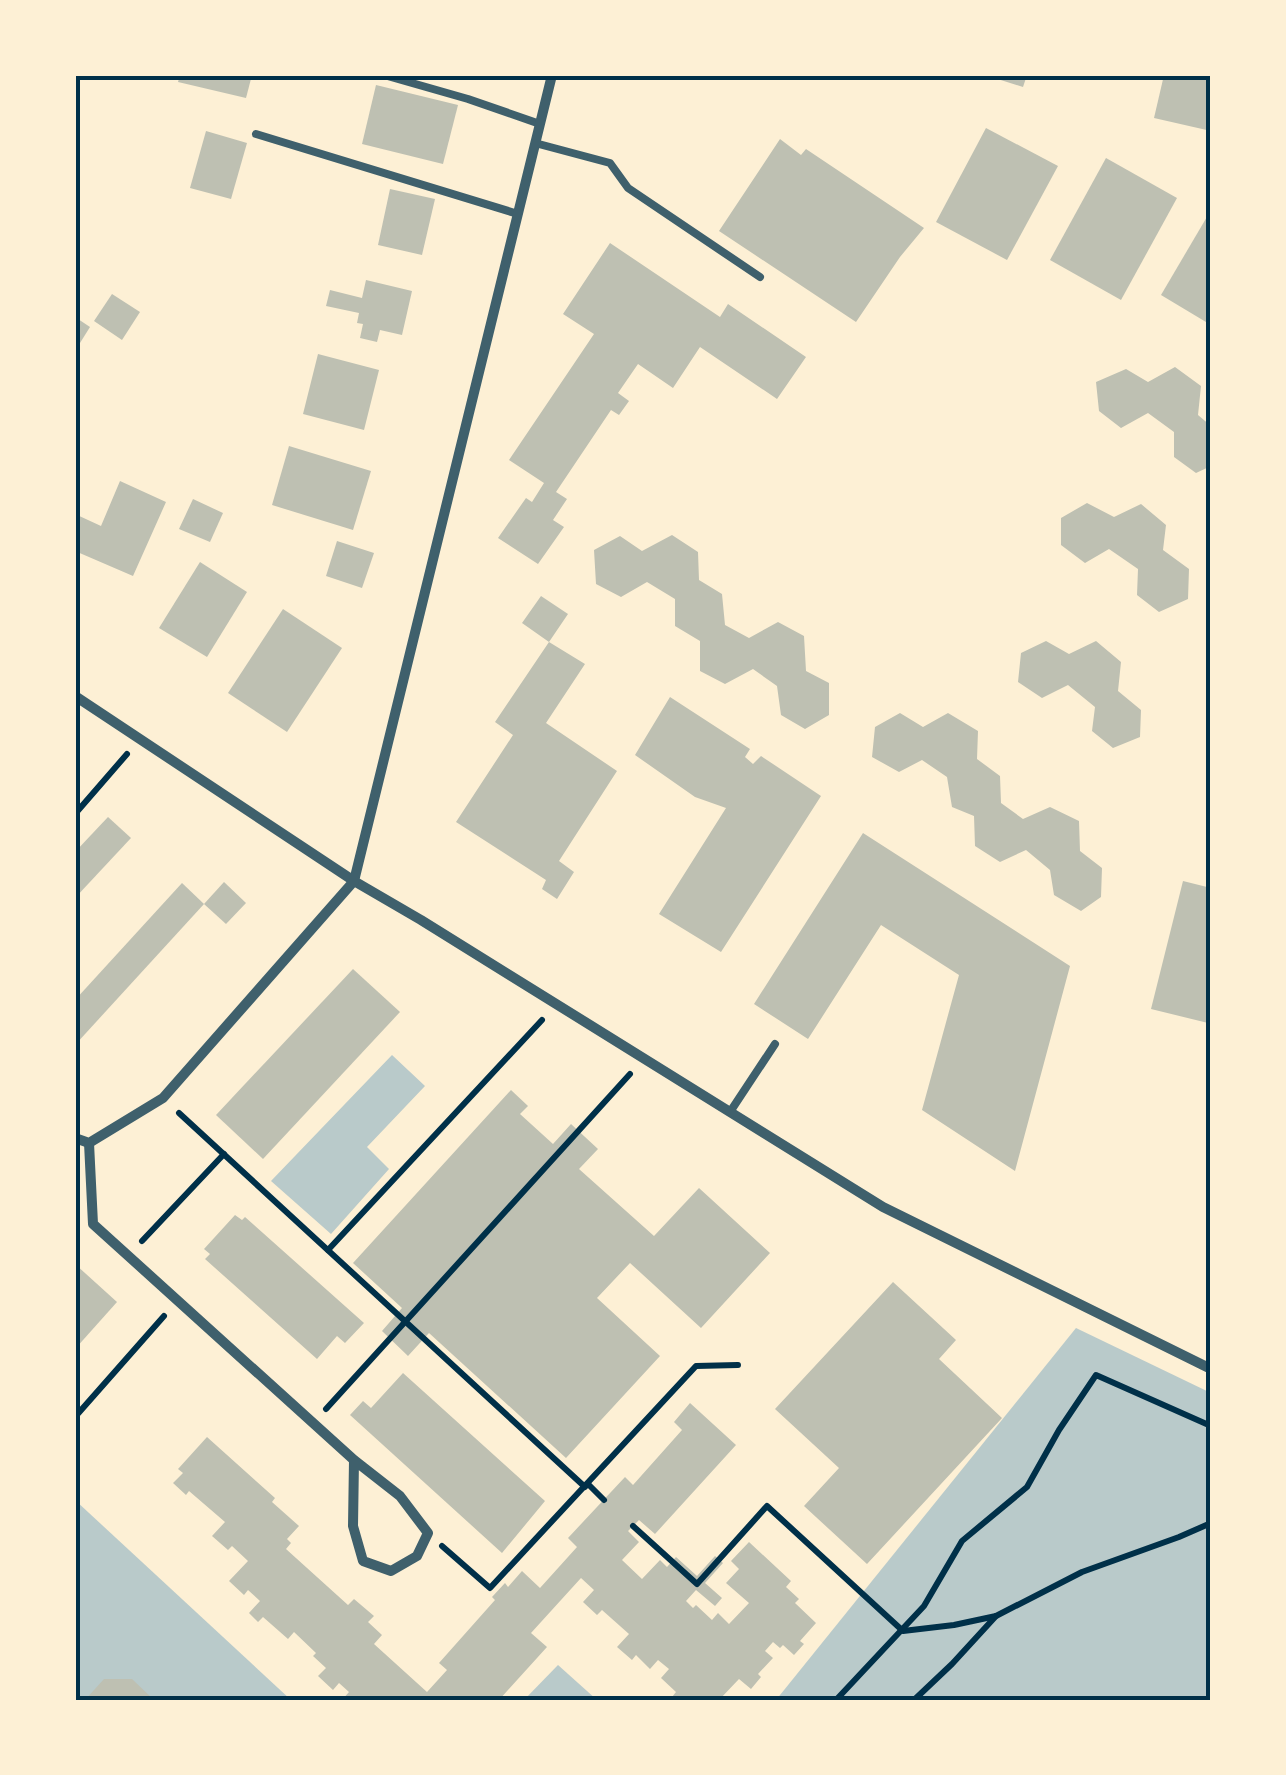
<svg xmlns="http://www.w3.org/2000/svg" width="1286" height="1775" viewBox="0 0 1286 1775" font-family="'DM Sans',sans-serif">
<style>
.green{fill:#b9caca}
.building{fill:#bec0b2}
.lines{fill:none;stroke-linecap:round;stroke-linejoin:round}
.path{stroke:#003049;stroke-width:6}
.service{stroke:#3f606c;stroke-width:8}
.minor{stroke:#3f606c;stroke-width:10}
.neatline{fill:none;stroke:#003049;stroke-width:4}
</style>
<rect width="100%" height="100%" fill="#fdf0d5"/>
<g class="green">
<polygon points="392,1055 425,1086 367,1147 389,1169 331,1234 271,1181"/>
<polygon points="1076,1328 1211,1393 1211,1700 776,1700"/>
<polygon points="75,1500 291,1700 75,1700"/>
<polygon points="558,1665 597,1700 524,1700"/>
</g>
<g class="building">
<polygon points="180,75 252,75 246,98 178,82"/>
<polygon points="985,75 1027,75 1023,87"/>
<polygon points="1164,75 1211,75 1211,131 1154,118"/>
<polygon points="376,85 458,105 443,164 362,144"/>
<polygon points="986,128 1058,166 1007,260 936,222"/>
<polygon points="206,131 247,143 231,199 190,188"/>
<polygon points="780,139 801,155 806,149 924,228 900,257 856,322 719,231"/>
<polygon points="1106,158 1177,198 1121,300 1050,260"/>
<polygon points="390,189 435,199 422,255 378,245"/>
<polygon points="1211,210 1211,325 1161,295"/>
<polygon points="610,243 720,317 728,304 806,357 777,399 700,347 673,388 638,364 618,393 629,401 619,415 611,410 556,492 567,499 553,520 564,527 538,564 498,538 526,498 532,502 544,483 509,460 594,334 563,314"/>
<polygon points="366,280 412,291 402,335 380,330 377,342 360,338 363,324 357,323 359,313 326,306 330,290 362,298"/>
<polygon points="112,294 140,312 122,340 94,321"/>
<polygon points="75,317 90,327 75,351"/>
<polygon points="318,354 379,370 364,430 303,414"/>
<polygon points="1175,367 1201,386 1198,415 1211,426 1211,466 1196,473 1174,457 1174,432 1148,413 1121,428 1099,411 1096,382 1126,369 1148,382"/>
<polygon points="289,446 371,471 353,530 272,505"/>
<polygon points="120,481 166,502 133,576 75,551 75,514 101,526"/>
<polygon points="193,499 223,513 210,542 179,529"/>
<polygon points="1087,503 1114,517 1141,504 1166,525 1163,550 1189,569 1188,599 1159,612 1137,595 1138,569 1109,549 1085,563 1061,545 1061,518"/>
<polygon points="672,535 698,552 699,580 722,594 725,625 749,638 778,622 804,636 806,671 829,683 829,715 805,729 781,715 777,686 753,669 725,684 700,671 700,641 675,626 675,599 647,582 621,597 596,584 594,550 620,536 642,551"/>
<polygon points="337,541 374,553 362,588 326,576"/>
<polygon points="200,562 247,592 207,657 159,628"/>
<polygon points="541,596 568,614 549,642 585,664 546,723 617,771 559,861 574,872 557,899 542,889 546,880 456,822 513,735 495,722 549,642 522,623"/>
<polygon points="283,609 342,648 287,732 228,693"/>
<polygon points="1046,641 1069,654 1096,641 1121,662 1118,691 1141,710 1140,737 1113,748 1092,731 1095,707 1068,685 1042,698 1018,682 1021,653"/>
<polygon points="670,697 750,749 745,757 753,764 761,756 821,796 721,952 659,914 726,808 695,797 635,755"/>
<polygon points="900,713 923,727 948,713 978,731 977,759 1000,776 1001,803 1023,819 1050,807 1079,821 1080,851 1102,868 1101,897 1081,911 1054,895 1050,870 1026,850 1000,862 975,846 974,816 952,807 947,777 922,760 899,772 872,757 875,727"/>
<polygon points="108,817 131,838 75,898 75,852"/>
<polygon points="863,833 1070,966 1015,1171 922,1110 959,975 881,925 808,1039 754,1004"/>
<polygon points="1183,881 1211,888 1211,1012 1208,1023 1151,1009"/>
<polygon points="224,882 246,903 226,924 204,904"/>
<polygon points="182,883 204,904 75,1045 75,1000"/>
<polygon points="353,969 400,1012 263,1159 216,1115"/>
<polygon points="511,1090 528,1106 520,1114 553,1144 571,1124 598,1149 579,1169 654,1236 699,1188 770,1253 701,1328 630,1263 597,1298 660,1356 566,1458 429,1333 408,1356 382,1331 402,1308 353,1263"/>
<polygon points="235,1215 242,1220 245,1217 364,1323 345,1343 337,1336 317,1359 205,1259 210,1254 204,1249"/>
<polygon points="75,1264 117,1302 75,1349"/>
<polygon points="893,1282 956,1340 939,1359 1002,1418 867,1564 804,1506 839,1468 775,1409"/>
<polygon points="403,1373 545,1501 502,1553 350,1415 363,1401 371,1408"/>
<polygon points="690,1403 736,1445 655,1534 639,1520 628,1531 639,1542 622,1560 642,1579 660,1560 667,1567 676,1557 697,1576 715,1556 723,1563 705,1583 722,1598 715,1606 696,1590 686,1601 693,1608 696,1605 712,1620 718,1613 729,1624 749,1603 726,1583 739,1569 731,1561 749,1542 791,1581 786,1587 799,1599 795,1603 816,1623 800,1641 804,1644 794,1655 783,1645 780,1648 773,1642 765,1651 773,1658 758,1674 761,1677 751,1689 739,1679 719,1700 703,1700 699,1696 695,1700 675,1700 672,1697 676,1692 661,1678 669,1669 658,1660 650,1669 636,1655 632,1660 617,1647 629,1634 602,1610 597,1615 583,1602 594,1590 581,1578 531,1633 547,1647 499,1700 342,1700 349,1692 339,1683 333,1690 318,1676 326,1668 313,1656 316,1653 294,1632 288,1639 263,1617 258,1622 249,1613 260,1601 248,1590 244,1595 229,1581 248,1561 232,1546 228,1550 212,1536 225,1522 189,1491 186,1495 173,1483 183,1473 178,1469 207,1437 275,1498 272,1502 299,1526 287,1539 291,1543 286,1549 348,1605 354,1599 374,1616 368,1622 382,1635 374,1644 427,1692 447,1670 439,1663 495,1600 492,1597 505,1583 508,1587 522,1571 540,1588 577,1547 568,1538 625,1477 633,1485 682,1430 674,1422"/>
<polygon points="104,1679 132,1679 154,1700 85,1700"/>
</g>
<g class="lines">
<g class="path">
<polyline points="75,814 127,754"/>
<polyline points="179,1113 585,1487"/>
<polyline points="142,1241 224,1154"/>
<polyline points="328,1250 542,1020"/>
<polyline points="326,1409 630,1074"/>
<polyline points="75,1417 164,1316"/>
<polyline points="588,1484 604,1500"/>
<polyline points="633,1526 697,1584 767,1506 903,1631 954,1625 996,1616"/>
<polyline points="442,1546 490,1588 696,1366 738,1365"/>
<polyline points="836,1700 924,1606 962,1541 1027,1487 1059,1430 1096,1375 1211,1426"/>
<polyline points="914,1700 952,1664 996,1616 1082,1572 1179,1537 1211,1523"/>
</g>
<g class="service">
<polyline points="384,75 468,99 540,124"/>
<polyline points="256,134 518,214"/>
<polyline points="535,143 610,163 628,188 760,277"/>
<polyline points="730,1112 775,1044"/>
</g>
<g class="minor">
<polyline points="75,696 354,881 421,920 883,1207 1211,1369"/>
<polyline points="75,1138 89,1143 163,1098 354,881 552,75"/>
<polyline points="89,1143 93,1224 354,1460 400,1496 428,1533 417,1556 391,1571 363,1561 353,1526 354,1460"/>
</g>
</g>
<rect width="1286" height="1775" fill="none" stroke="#fdf0d5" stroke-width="155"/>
<rect x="78" y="78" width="1130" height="1620" class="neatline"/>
</svg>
